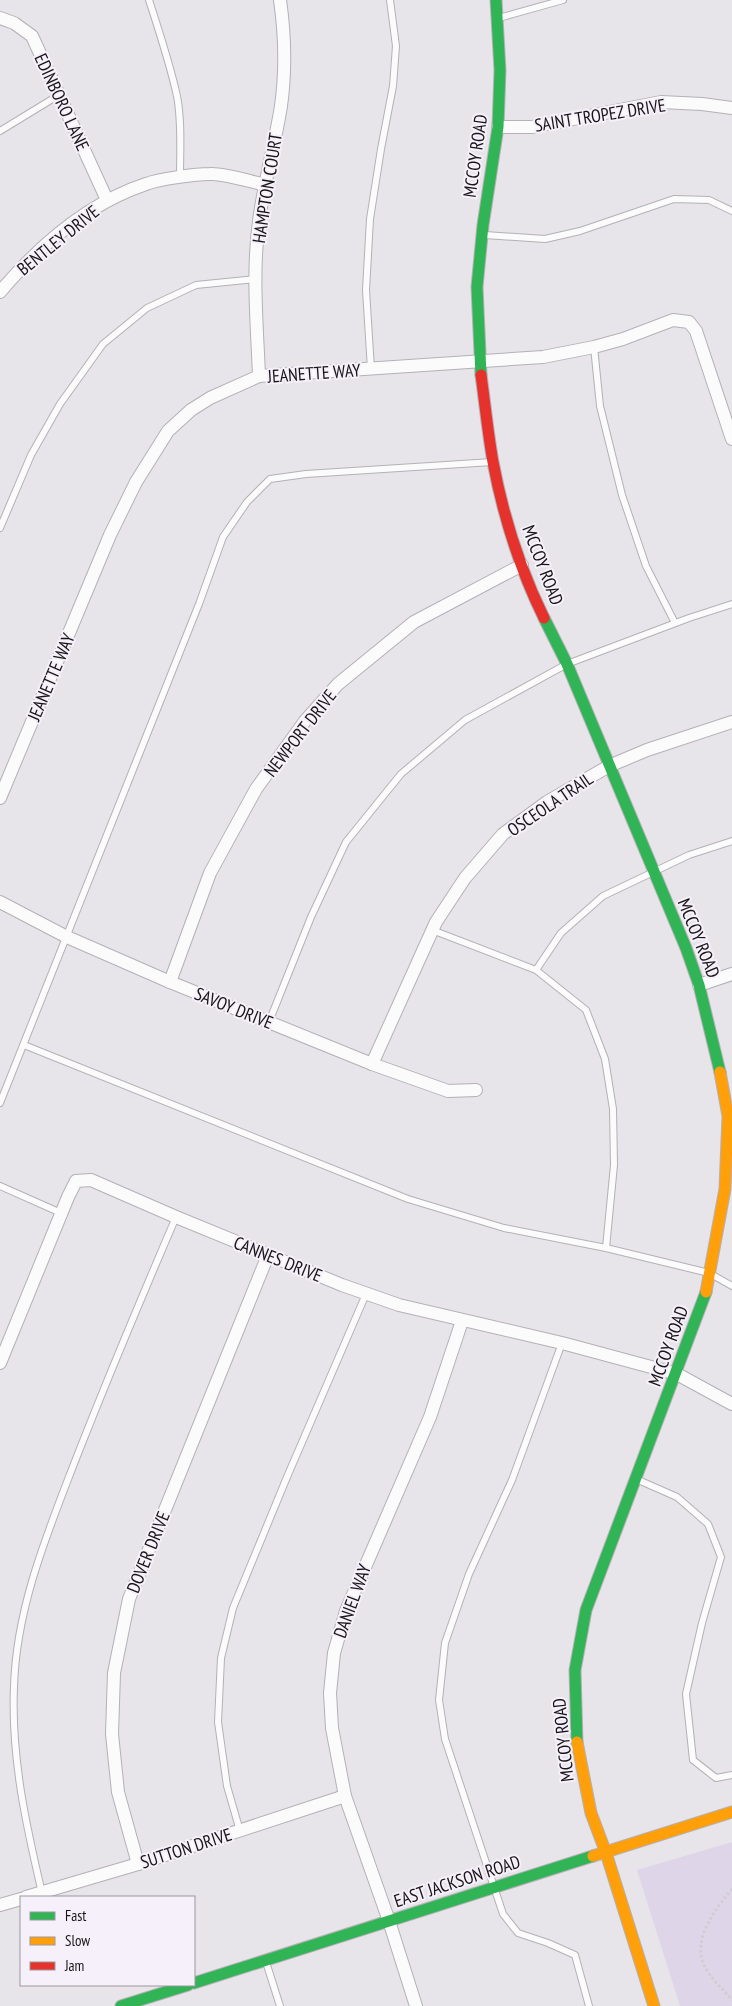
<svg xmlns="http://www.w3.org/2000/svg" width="732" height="2006" viewBox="0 0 732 2006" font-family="'PT Sans Narrow',sans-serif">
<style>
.green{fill:#dfd5e8}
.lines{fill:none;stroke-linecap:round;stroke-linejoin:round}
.lane-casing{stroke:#b4b1b6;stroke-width:8}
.street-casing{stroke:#b4b1b6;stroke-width:14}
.fast-casing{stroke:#b4b1b6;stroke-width:13}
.slow-casing{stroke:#b4b1b6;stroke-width:13}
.jam-casing{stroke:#b4b1b6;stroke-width:13}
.path{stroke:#cfced0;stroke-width:3;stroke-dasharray:2.5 2.5;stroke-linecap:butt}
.lane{stroke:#fbfbfc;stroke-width:6}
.street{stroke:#fbfbfc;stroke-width:12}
.fast{stroke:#30b455;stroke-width:11}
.slow{stroke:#ff9f0a;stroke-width:11}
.jam{stroke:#e5322d;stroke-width:11}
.labels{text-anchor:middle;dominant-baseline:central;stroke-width:4;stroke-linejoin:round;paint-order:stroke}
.street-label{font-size:18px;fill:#171518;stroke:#f5f0f9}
</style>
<rect width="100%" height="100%" fill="#e7e4ea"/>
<polygon class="green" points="732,1842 732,2006 680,2006 637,1870"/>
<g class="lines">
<defs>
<g id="lane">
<path d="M 149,0 C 159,31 170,64 177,96 C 182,122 180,151 180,177"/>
<polyline points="499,18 563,0"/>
<polyline points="0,131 59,95"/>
<polyline points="485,235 545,239 580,231 674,199 709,200 732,211"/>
<polyline points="594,347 600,406 622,495 646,566 675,623"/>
<polyline points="371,369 366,290 370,219 381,149 393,86 396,46 390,0"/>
<polyline points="0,528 31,455 60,404 103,344 147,308 196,285 256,279"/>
<polyline points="432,930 536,970 586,1010 605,1059 613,1109 614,1165 606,1248"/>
<polyline points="536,970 561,933 603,896 689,855 732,841"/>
<polyline points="269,1022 311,917 346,842 401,774 465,720 567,664 689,618 732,604"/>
<polyline points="24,1045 408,1199 504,1228 606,1248 709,1273 732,1286"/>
<polyline points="0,1103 199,604 223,537 247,502 270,479 306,474 492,462"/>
<polyline points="0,1186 61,1213"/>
<polyline points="562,1343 512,1480 469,1574 445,1643 439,1700 445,1739 503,1914 518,1933 548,1943 575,1955 589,2006"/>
<polyline points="636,1479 677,1497 708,1524 721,1557 702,1623 686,1694 693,1760 716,1778 732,1775"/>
<polyline points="240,1831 227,1786 218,1722 221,1658 233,1608 287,1477 366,1294"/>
<path d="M 42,1893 C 26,1825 11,1757 14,1687 C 16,1611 45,1539 72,1469 C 105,1384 140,1301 176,1217"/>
<polyline points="266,1962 280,2006"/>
</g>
<g id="street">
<polyline points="0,18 14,23 32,36 107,200"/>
<polyline points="498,127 532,127 661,102 702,104 732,108"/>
<path d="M 0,292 C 39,246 89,203 146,184 C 159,179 196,174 210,174 C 224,173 251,182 266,185"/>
<path d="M 259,376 C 257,325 252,272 259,221 C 264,182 275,144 281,106 C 286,70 285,35 280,0"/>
<polyline points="0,798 110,535 136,482 168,431 191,410 210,398 259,376 543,357 594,347 623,339 673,320 689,322 696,331 732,439"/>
<polyline points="0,902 67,937 170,982 372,1064 448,1091 476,1090"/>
<polyline points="170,982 210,873 256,789 305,721 338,684 414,622 522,565"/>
<polyline points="699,985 732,974"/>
<polyline points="372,1064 436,922 465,878 503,834 547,802 609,766 647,750 732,722"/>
<polyline points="0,1363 68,1197 76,1181 91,1180 176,1217 342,1285 399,1305 562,1343 677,1374 732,1404"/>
<polyline points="138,1864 118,1792 112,1734 114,1673 129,1599 268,1255"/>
<polyline points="26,1897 138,1864 345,1796"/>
<polyline points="0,1905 21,1899"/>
<polyline points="416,2006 389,1921 345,1796 332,1728 330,1693 334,1653 346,1611 430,1417 462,1321"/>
</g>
<g id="fast">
<polyline points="481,375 477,287 483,225 498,127 500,70 496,0"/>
<polyline points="544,618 567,664 686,948 699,985 720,1072"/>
<polyline points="577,1742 575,1670 586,1610 706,1292"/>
<polyline points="194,1983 593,1856"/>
<polyline points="121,2006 188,1985"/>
</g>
<g id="slow">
<polyline points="706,1292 725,1189 728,1116 720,1072"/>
<polyline points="577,1742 591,1813 606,1853 654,2006"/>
<polyline points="593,1856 732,1812"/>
</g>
<path id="jam" d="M 481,375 C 485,404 488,434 493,462 C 503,515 520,569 544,618"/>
</defs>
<use href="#lane" class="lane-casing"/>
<use href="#street" class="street-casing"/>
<use href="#fast" class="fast-casing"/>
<use href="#slow" class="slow-casing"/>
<use href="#jam" class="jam-casing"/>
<path class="path" d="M 732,1889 C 717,1907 693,1937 703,1963 C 709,1977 722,1988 732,2000"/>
<use href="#lane" class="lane"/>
<use href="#street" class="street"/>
<use href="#fast" class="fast"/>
<use href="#slow" class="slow"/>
<use href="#jam" class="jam"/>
</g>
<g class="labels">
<g class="street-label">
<text transform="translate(62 102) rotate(65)">EDINBORO LANE</text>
<text transform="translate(600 115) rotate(-9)">SAINT TROPEZ DRIVE</text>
<text transform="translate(475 156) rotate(-82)">MCCOY ROAD</text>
<text transform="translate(267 188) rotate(-81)">HAMPTON COURT</text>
<text transform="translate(58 240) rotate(-39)">BENTLEY DRIVE</text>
<text transform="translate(314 373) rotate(-4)">JEANETTE WAY</text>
<text transform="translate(543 565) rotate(69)">MCCOY ROAD</text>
<text transform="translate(51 677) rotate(-67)">JEANETTE WAY</text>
<text transform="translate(300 733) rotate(-52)">NEWPORT DRIVE</text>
<text transform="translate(550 804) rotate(-34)">OSCEOLA TRAIL</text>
<text transform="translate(699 938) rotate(68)">MCCOY ROAD</text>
<text transform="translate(234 1008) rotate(22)">SAVOY DRIVE</text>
<text transform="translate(278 1259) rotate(22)">CANNES DRIVE</text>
<text transform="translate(668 1346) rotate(-70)">MCCOY ROAD</text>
<text transform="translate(148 1552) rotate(-68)">DOVER DRIVE</text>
<text transform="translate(352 1601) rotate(-70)">DANIEL WAY</text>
<text transform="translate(563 1740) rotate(-96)">MCCOY ROAD</text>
<text transform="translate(186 1848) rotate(-18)">SUTTON DRIVE</text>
<text transform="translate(457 1881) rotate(-18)">EAST JACKSON ROAD</text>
</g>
</g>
<rect x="20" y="1896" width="175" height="90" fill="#f5f0f9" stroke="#9c989f"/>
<rect x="30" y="1912" width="25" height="8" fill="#30b455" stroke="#9c989f"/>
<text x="65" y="1921" font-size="15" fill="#171518">Fast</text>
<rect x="30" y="1937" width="25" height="8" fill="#ff9f0a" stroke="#9c989f"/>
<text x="65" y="1946" font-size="15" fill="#171518">Slow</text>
<rect x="30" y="1962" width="25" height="8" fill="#e5322d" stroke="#9c989f"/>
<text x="65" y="1971" font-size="15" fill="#171518">Jam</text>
</svg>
